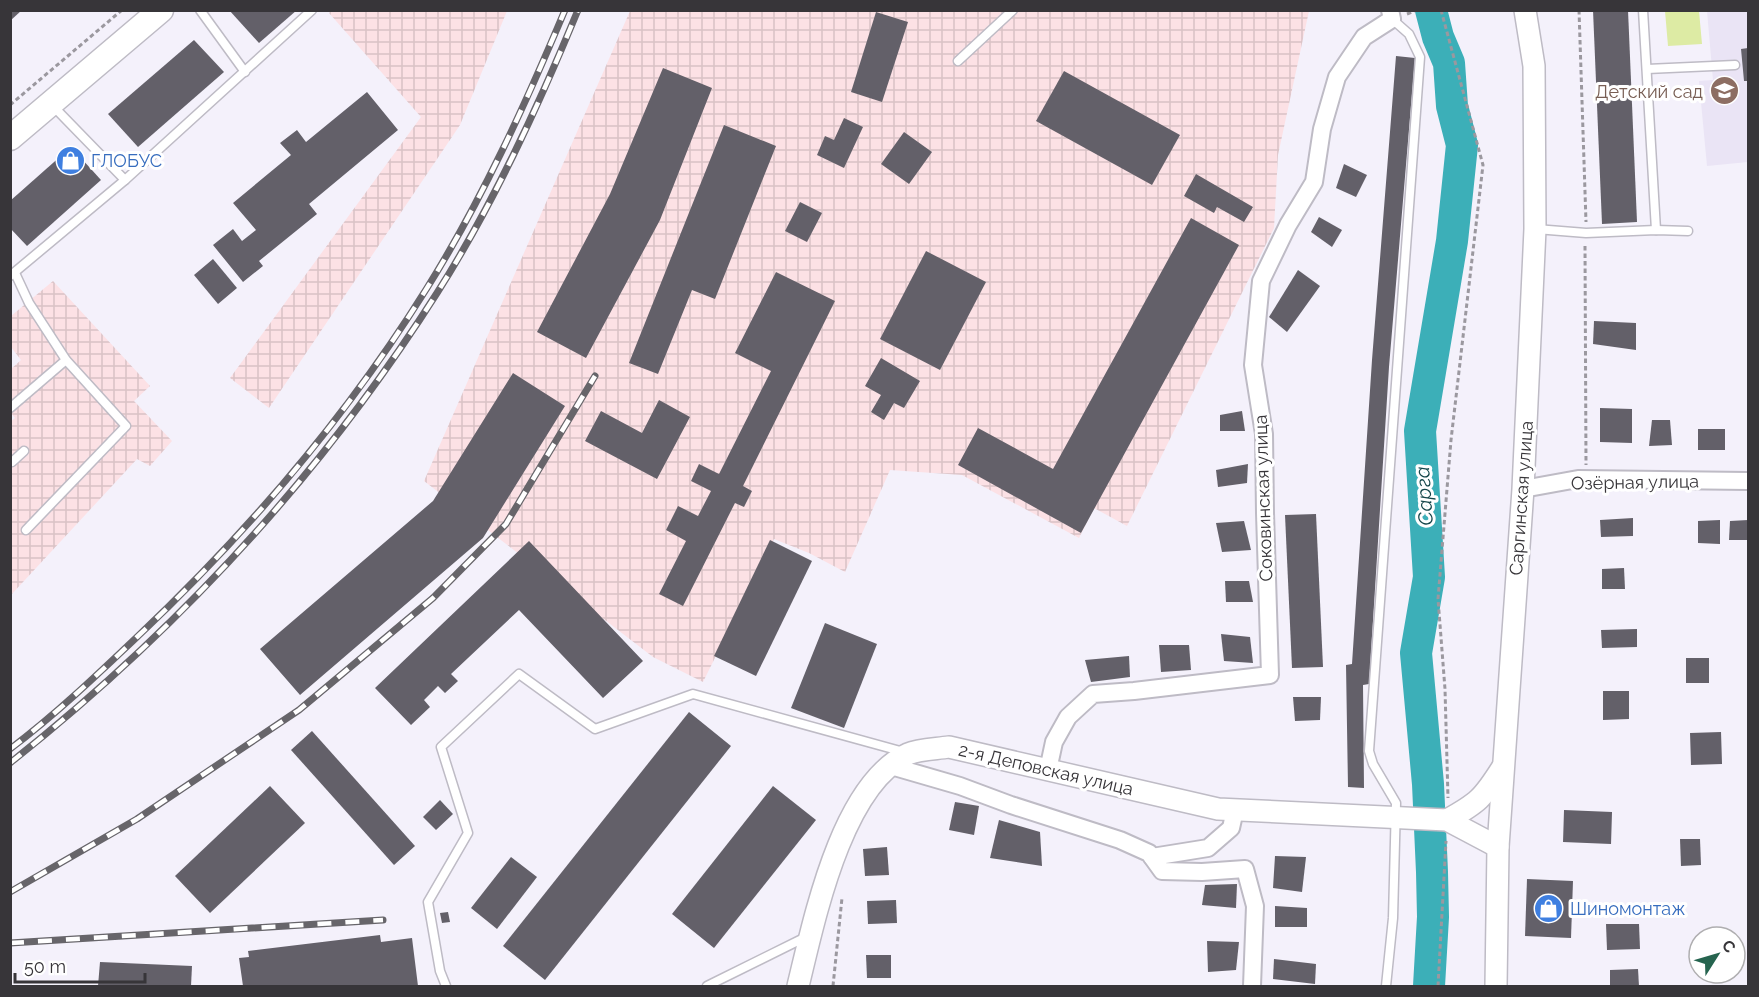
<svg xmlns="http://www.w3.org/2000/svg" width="1759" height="997" viewBox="0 0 1759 997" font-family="Raleway,sans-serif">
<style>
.industrial{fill:url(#industrial-grid)}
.built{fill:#eae4f5}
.green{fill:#ddeba4}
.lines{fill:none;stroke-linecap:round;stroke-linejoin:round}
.river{stroke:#3cafb8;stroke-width:32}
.building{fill:#636069}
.service-casing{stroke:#bebbc5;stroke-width:11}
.minor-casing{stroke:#bebbc5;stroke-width:20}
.tertiary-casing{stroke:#bebbc5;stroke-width:24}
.secondary-casing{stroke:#bebbc5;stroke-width:27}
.path{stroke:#9b989f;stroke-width:3;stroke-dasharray:4.5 3;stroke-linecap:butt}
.service{stroke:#fff;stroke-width:8}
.minor{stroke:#fff;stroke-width:16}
.tertiary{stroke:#fff;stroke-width:21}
.secondary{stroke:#fff;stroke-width:24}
.rail-casing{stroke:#67656a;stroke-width:7}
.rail{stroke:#fff;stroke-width:4.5;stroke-dasharray:14;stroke-linecap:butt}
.labels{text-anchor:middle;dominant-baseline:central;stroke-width:6;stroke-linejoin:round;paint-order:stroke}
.education-label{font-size:18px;fill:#785e54;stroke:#fff;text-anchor:end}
.shop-label{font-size:18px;fill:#366cbe;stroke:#fff;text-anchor:start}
.street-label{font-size:18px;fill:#373539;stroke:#fff}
.water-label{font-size:20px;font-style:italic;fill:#14464a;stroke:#fff}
</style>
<defs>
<pattern id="industrial-grid" width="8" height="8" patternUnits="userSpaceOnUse" patternTransform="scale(1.5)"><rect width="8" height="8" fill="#fce1e5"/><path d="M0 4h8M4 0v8" fill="none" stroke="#d9c2c5"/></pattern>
</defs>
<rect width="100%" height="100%" fill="#f4f1fb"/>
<g class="industrial">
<polygon points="331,11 507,11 460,125 269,408 230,378 421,117 329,13"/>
<polygon points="630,11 1309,11 1278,155 1274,228 1127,526 1094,508 1079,538 962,475 890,470 845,572 809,553 774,539 703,682 653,657 424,481"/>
<polygon points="53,281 150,386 134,401 172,441 150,466 137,459 11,595 10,422 15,418 11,413 11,369 21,360 11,347 11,316"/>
</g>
<polygon class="built" points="1707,11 1748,11 1748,162 1707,166 1699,81 1713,80"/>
<polygon class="green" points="1665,11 1699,11 1702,44 1668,46"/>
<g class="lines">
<polyline class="river" points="1429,986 1433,917 1432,872 1428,784 1416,653 1429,577 1420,431 1452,241 1462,145 1452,106 1449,63 1438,37 1431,10"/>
</g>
<g class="building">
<polygon points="10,10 22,10 10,21"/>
<polygon points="229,10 297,10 259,43"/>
<polygon points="1593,10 1628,10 1637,222 1602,224"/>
<polygon points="876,12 908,22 882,102 851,92"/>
<polygon points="194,40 224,72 138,147 108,114"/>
<polygon points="1748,48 1748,81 1744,81 1741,49"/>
<polygon points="1396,56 1415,58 1389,367 1369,684 1363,685 1364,788 1348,787 1346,665 1352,664 1372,360"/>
<polygon points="663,68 712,88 660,220 586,358 537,332 610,194"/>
<polygon points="1064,71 1180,135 1152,185 1036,121"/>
<polygon points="367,92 398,130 309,204 317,214 259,261 263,266 243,282 213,245 233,229 242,241 256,230 233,203 291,155 280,143 297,130 306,142"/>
<polygon points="844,118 863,127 844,168 817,155 825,136 834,140"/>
<polygon points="724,125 776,146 715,299 692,290 658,374 629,363"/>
<polygon points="904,132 932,152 909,184 881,164"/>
<polygon points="71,147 101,180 27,246 10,228 10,201"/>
<polygon points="1344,164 1367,175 1356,197 1336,188"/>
<polygon points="1196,174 1253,207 1244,222 1217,207 1214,213 1184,196"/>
<polygon points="800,202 822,213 807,242 785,231"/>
<polygon points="1319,217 1342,230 1332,247 1311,232"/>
<polygon points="1191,218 1239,245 1081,533 958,465 978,428 1053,469"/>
<polygon points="926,251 986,282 940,370 880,339"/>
<polygon points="213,259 237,288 218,304 194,275"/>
<polygon points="1298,270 1320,286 1287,332 1269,317"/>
<polygon points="776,272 835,301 743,486 752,491 744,507 735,503 683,606 659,594 686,541 666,530 678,506 698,516 711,491 691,481 699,464 719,474 771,371 735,353"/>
<polygon points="1594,321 1636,323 1636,350 1593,344"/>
<polygon points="881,358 920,381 904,408 894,403 884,420 871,412 881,395 865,386"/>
<polygon points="513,373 565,406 483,538 300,695 260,649 433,501"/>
<polygon points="659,400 690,417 657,479 585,441 601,411 642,433"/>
<polygon points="1600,408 1632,409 1632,443 1600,442"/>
<polygon points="1242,411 1245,431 1220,431 1220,415"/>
<polygon points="1652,420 1670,420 1672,445 1649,446"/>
<rect x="1698" y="429" width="27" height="21"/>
<polygon points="1248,464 1247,483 1218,487 1216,470"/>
<polygon points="1316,514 1323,667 1292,668 1285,515"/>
<polygon points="1633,518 1633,536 1601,537 1600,520"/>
<polygon points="1720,520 1720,544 1698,543 1698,521"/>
<polygon points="1748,520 1748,540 1729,540 1730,521"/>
<polygon points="1244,521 1251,550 1222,552 1216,523"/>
<polygon points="770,540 812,561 756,676 714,656"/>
<polygon points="529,541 643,661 603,698 519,610 451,674 458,681 445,693 438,686 424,700 430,707 411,725 375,688"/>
<polygon points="1624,568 1625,589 1602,589 1602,569"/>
<polygon points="1225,581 1249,581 1253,602 1226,602"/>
<polygon points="825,623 877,644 844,728 791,708"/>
<polygon points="1637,629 1637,647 1602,648 1601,630"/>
<polygon points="1221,634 1250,637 1253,663 1224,661"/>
<polygon points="1159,645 1189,645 1191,670 1161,672"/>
<polygon points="1129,656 1130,677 1091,682 1085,660"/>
<rect x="1686" y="658" width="23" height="25"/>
<polygon points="1603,691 1629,691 1629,719 1603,720"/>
<polygon points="1293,697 1321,697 1320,720 1295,721"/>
<polygon points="689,712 731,746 545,980 503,946"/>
<polygon points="312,731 415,846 394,865 291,750"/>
<polygon points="1721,732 1722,764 1691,765 1690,733"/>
<polygon points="270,786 305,823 210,913 175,876"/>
<polygon points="773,786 816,820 714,948 672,914"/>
<polygon points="440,800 453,814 436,830 423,817"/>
<polygon points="955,802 979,806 974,835 949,830"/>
<polygon points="1564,810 1612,812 1611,844 1563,842"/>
<polygon points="999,820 1040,832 1042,866 990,858"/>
<polygon points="1680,839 1700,839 1701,865 1681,866"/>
<polygon points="887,847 889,875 865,876 863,849"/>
<polygon points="1275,856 1306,857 1302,892 1273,888"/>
<polygon points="511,857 537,877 497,929 471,908"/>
<polygon points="1527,879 1573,881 1571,938 1525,936"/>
<polygon points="1237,884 1236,908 1202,905 1205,885"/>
<polygon points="896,900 897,923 868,924 867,901"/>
<polygon points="1275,906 1307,908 1307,927 1275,927"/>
<polygon points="448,912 450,922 442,923 440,913"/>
<polygon points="1606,924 1639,924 1640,949 1607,950"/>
<polygon points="380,935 381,942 412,938 418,986 243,986 239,958 249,957 248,951"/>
<polygon points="1207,941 1239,942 1236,970 1208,972"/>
<polygon points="866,955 891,955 891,978 867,978"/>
<polygon points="1274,959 1316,964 1315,984 1273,979"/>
<polygon points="100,962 192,966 191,986 98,986"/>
<polygon points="1638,969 1639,986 1610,986 1610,970"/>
</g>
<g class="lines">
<defs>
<g id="service">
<polyline points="200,10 245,72"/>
<polyline points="1643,10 1656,230"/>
<polyline points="958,61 1013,10"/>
<polyline points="1647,69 1735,65"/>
<polyline points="52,105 125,180"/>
<polyline points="1536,229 1586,233 1656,230 1688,231"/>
<polyline points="15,273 29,303 66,360 126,426 26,530"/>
<polyline points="10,276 125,180 312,10"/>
<polyline points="10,408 66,360"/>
<polyline points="12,462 24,451"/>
<polyline points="446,986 440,971 428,902 468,833 441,747 519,674 595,729 693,694 904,752"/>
<polyline points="707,986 808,936"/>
<polyline points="1386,986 1393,918 1396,803 1373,764 1369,751 1420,57 1409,34 1392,19"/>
</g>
<g id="minor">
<polyline points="1523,489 1578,479 1748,481"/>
<polyline points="891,766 960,786 1011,805 1120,840 1149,853 1162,871 1202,872 1245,869 1255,906 1252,986"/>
<polyline points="1048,770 1054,742 1068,717 1093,694 1134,691 1270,675 1265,513 1264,434 1253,365 1261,281 1288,225 1314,182 1322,129 1337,77 1364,37 1392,19 1390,10"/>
<polyline points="1152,857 1208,848 1231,828 1235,810"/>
</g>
<g id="tertiary">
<path d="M 1447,820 C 1478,803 1483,798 1502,768"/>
<path d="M 798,986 C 814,921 841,785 908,754 C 919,749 936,749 949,747 L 1218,809 L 1447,820 L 1498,847"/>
<polyline points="1496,986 1498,847 1523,489 1535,229 1534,66 1525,10"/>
</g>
<polyline id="secondary" points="10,138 161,10"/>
</defs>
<use href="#service" class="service-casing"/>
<use href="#minor" class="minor-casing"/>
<use href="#tertiary" class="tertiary-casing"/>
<use href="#secondary" class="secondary-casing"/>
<g class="path">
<polyline points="1441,10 1483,165 1451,440 1438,599 1445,689 1448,798"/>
<polyline points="1579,10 1586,222"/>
<polyline points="1407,14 1417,10"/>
<polyline points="10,105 122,10"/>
<polyline points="1585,246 1586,465"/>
<polyline points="833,986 842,898"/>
<polyline points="1438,986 1446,841"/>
</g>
<use href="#service" class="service"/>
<use href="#minor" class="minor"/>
<use href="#tertiary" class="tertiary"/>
<use href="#secondary" class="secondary"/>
<defs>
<g id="rail">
<path d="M 10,749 C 55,715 96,676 137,637 C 248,532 346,418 427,288 C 482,200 525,105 565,10"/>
<path d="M 10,763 C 178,630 322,474 437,293 C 493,205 538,107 578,10"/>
<polyline points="10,892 137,819 299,710 433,598 506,524 595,376"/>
<polyline points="10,943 383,920"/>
</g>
</defs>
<use href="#rail" class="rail-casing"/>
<use href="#rail" class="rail"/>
</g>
<defs>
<symbol id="school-disc" viewBox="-11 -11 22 22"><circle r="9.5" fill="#8d6e63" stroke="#fff"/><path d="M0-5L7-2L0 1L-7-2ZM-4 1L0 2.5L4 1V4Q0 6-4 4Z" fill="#fff"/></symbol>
<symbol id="shop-disc" viewBox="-11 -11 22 22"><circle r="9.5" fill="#3f7fe0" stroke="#fff"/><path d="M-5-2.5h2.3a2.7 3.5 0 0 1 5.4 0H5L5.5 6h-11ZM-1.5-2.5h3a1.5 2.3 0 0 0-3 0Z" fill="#fff"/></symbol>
</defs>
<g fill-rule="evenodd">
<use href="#school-disc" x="1708" y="74" width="33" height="33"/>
<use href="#shop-disc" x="54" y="144" width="33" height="33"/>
<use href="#shop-disc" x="1532" y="892" width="33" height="33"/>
</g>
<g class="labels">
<g class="education-label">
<text x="1703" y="91">Детский сад</text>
</g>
<g class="shop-label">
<text x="91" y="160">ГЛОБУС</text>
<text x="1570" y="908">Шиномонтаж</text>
</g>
<g class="street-label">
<text transform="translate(1635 482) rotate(-1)">Озёрная улица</text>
<text transform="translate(1263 498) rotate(-92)">Соковинская улица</text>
<text transform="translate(1521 498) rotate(-86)">Саргинская улица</text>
<text transform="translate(1046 769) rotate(13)">2-я Деповская улица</text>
</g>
<g class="water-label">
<text transform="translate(1424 496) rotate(-94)">Сарга</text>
</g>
</g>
<rect width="1759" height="997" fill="none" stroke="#373539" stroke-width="24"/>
<g transform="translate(1717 955) rotate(53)"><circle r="28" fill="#ffffff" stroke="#afaeb0" stroke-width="1.5"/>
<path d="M0-4.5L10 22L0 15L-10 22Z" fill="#26644f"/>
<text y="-9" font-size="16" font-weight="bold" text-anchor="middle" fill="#373539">С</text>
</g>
<path d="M15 973v9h130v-9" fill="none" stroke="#373539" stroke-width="3"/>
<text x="24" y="973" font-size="18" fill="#373539" stroke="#ffffff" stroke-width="4.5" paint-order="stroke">50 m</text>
</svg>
